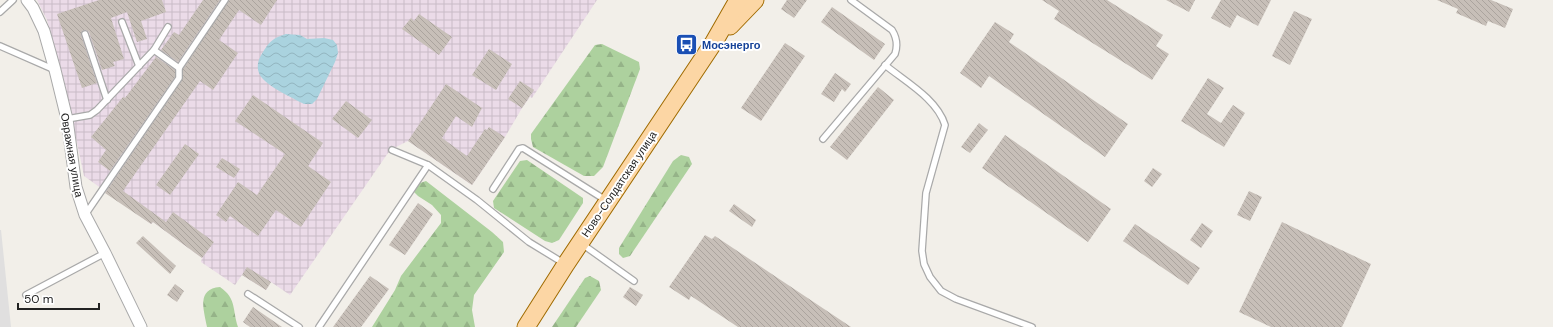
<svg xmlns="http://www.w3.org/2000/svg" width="1553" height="327" viewBox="0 0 1553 327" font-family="'DM Sans',sans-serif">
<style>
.residential{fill:#e0dfdf}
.industrial{fill:url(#industrial-grid)}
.forest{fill:url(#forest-firs)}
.water{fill:url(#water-waves)}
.building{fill:url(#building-back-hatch)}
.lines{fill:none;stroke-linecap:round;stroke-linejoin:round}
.lane-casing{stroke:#a9a9a9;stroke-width:8}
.street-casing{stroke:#a9a9a9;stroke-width:13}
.primary-casing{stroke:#a06b00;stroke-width:19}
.lane{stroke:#fff;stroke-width:5.5}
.street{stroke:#fff;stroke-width:11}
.primary{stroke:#fcd6a4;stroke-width:17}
.labels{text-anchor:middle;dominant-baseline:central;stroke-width:4;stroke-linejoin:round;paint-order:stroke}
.transit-label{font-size:11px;font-weight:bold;fill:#164399;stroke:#fff;text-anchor:start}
.street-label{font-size:11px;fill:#222;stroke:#fff}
</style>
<defs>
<pattern id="industrial-grid" width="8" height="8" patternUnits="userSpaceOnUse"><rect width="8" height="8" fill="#ebdbe8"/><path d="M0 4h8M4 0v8" fill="none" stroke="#c9bcc7"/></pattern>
<pattern id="forest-firs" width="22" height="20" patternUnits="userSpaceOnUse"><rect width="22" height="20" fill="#add19e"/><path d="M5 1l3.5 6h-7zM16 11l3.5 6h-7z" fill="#95b388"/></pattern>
<pattern id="water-waves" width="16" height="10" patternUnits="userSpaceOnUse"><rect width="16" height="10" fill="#aad3df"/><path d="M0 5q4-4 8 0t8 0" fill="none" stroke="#92b5bf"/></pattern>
<pattern id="building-back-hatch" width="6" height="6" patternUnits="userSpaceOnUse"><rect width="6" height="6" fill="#c7bfb8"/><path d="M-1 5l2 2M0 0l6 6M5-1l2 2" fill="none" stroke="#aba49e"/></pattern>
</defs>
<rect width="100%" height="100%" fill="#f2efe9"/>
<polygon class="residential" points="0,230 1,230 11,327 0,327"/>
<polygon class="industrial" points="37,0 597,0 536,92 532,98 530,97 522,108 505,137 472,185 408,141 396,147 388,153 290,295 271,282 266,290 242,275 235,285 201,262 202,258 153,222 151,224 84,176 68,100 47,20"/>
<g class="forest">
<polygon points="602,44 639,62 640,69 603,167 594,176 584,176 533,147 531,139 531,134 595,45"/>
<polygon points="681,155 689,157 692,164 630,256 623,258 619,254 619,248 673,161"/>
<polygon points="527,160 583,198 583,203 559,240 552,243 545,241 494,208 493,201 520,161"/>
<polygon points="426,181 492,232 503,242 504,252 474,295 472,310 475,327 372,327 395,290 401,276 441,223 441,215 432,205 418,196 414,192 417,184"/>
<polygon points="590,276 599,281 601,290 576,327 552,327 585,278"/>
<path d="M 220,287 C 237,299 232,309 238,327 L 207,327 C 204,310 196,289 220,287 Z"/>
</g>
<path class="water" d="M 286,34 L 300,35 L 307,39 L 324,38 L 333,40 L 337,45 L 338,53 L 335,62 L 317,99 L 312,104 L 304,104 C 293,98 263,85 259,73 C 256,65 259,58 263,52 C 270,41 273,38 286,34 Z"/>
<g class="building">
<polygon points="99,0 162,0 166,12 141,21 147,39 137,42 127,12 111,18 124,59 113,62 115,66 102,70 89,32 86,30 82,31 81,35 97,83 82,88 57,14"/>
<polygon points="203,0 220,0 178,62 161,50 174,32 179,35"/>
<polygon points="229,0 277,0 261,25 239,10 219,40 238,53 213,90 200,81 123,191 166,222 173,212 214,242 202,258 153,222 151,224 105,193 182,80 183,69"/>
<polygon points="787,0 807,0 794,18 781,9"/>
<polygon points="1042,0 1107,0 1163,35 1156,46 1169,54 1152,80 1054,19 1059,11"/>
<polygon points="1166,0 1195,0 1189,12"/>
<polygon points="1221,0 1271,0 1258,26 1237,15 1230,28 1211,18"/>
<polygon points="1437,0 1491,0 1513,9 1505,28 1488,21 1486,26 1456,13 1458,9"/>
<polygon points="832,7 885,44 874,60 821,22"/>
<polygon points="1294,11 1312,19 1290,65 1272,56"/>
<polygon points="419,14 452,37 439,55 402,29 411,18 414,21"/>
<polygon points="995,22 1014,34 1009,42 1128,124 1105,157 989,76 981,88 960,73"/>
<polygon points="785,43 805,56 761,121 741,108"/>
<polygon points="489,49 512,64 496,90 472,75"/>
<polygon points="156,57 175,70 175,77 110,171 98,162 106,150 91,137 123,97 125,98"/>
<polygon points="835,73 851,84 845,92 842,89 834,102 821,94"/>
<polygon points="1208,78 1224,88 1207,114 1221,123 1233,105 1245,113 1224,147 1181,121"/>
<polygon points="520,81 534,90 522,108 508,99"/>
<polygon points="446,84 482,108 472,127 456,116 442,138 467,156 485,129 487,130 489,127 505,137 472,185 408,141"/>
<polygon points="878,87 894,100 847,160 830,147"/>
<polygon points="253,95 323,143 308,166 331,182 301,227 276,210 258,236 230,216 226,222 216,215 238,182 257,195 285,154 235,121"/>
<polygon points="346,101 372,120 358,138 332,119"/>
<polygon points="979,123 988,130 970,153 961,147"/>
<polygon points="1005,135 1111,209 1088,242 982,168"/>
<polygon points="185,144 199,154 170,195 156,185"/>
<polygon points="222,158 240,169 234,178 216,167"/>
<polygon points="1153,168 1162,174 1152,187 1144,181"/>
<polygon points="1249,191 1262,197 1250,221 1237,215"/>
<polygon points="418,203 433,214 405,255 389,245"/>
<polygon points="734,204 756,220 752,227 729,211"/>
<polygon points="1282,222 1371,264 1342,327 1271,327 1239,312"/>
<polygon points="1202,223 1213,231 1201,248 1190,240"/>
<polygon points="1135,224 1200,268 1188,285 1123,241"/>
<polygon points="705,235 712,239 715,236 851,327 738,327 691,296 689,300 669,287"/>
<polygon points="143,236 176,266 170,274 136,243"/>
<polygon points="247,267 271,282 266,290 242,275"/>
<polygon points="370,276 389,289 361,327 333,327"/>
<polygon points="175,284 184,291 177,302 167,295"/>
<polygon points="630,287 643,295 636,306 623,297"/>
<polygon points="253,307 282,327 250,327 243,322"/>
</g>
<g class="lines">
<defs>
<g id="lane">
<polyline points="0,12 13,0"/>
<polyline points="122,22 139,66"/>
<polyline points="85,34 107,100"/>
<polyline points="0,46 55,70"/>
<polyline points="154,50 168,27"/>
<path d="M 885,65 C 906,82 937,99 945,125 L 926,193 L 922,251 L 924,264 L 930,277 L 941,291 L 956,299 L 1032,327"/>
<polyline points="179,68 225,0"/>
<polyline points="67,119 90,115 97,110 154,50 179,68 179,78 85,215"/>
<path d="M 823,139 L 895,54 C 898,45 897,38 892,30 L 851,0"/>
<polyline points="392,150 428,165 477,200 529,242 565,264"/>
<polyline points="493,189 519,149 523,148 607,201"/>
<polyline points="582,244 634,281"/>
<polyline points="248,294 299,327"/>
<polyline points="26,295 105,253"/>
<polyline points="319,327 428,165"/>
</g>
<polyline id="street" points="27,0 33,8 44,31 55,70 67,119 76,187 85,215 105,253 141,327"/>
<g id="primary">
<polyline points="730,26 755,0"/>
<polyline points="526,327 566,264 714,42 738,0"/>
</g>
</defs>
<use href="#lane" class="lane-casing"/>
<use href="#street" class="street-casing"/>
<use href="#primary" class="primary-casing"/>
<use href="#lane" class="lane"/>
<use href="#street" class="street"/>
<use href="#primary" class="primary"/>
</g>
<defs>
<symbol id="bus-square" viewBox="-11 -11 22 22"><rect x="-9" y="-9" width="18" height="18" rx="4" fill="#1a4fb4" stroke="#fff"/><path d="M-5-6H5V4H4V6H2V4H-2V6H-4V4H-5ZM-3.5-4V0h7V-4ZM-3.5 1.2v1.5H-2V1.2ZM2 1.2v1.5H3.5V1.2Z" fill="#fff"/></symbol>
</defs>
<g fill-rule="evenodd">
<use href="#bus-square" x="674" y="32" width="25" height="25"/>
</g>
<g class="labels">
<g class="transit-label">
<text x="702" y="45">Мосэнерго</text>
</g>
<g class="street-label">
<text transform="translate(72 155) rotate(80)">Овражная улица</text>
<text transform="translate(619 184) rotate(-56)">Ново-Солдатская улица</text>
</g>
</g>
<path d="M18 303v6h81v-6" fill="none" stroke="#222222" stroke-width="2"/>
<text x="24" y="303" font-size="12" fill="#222222" stroke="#ffffff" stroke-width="3" paint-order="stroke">50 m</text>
</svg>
